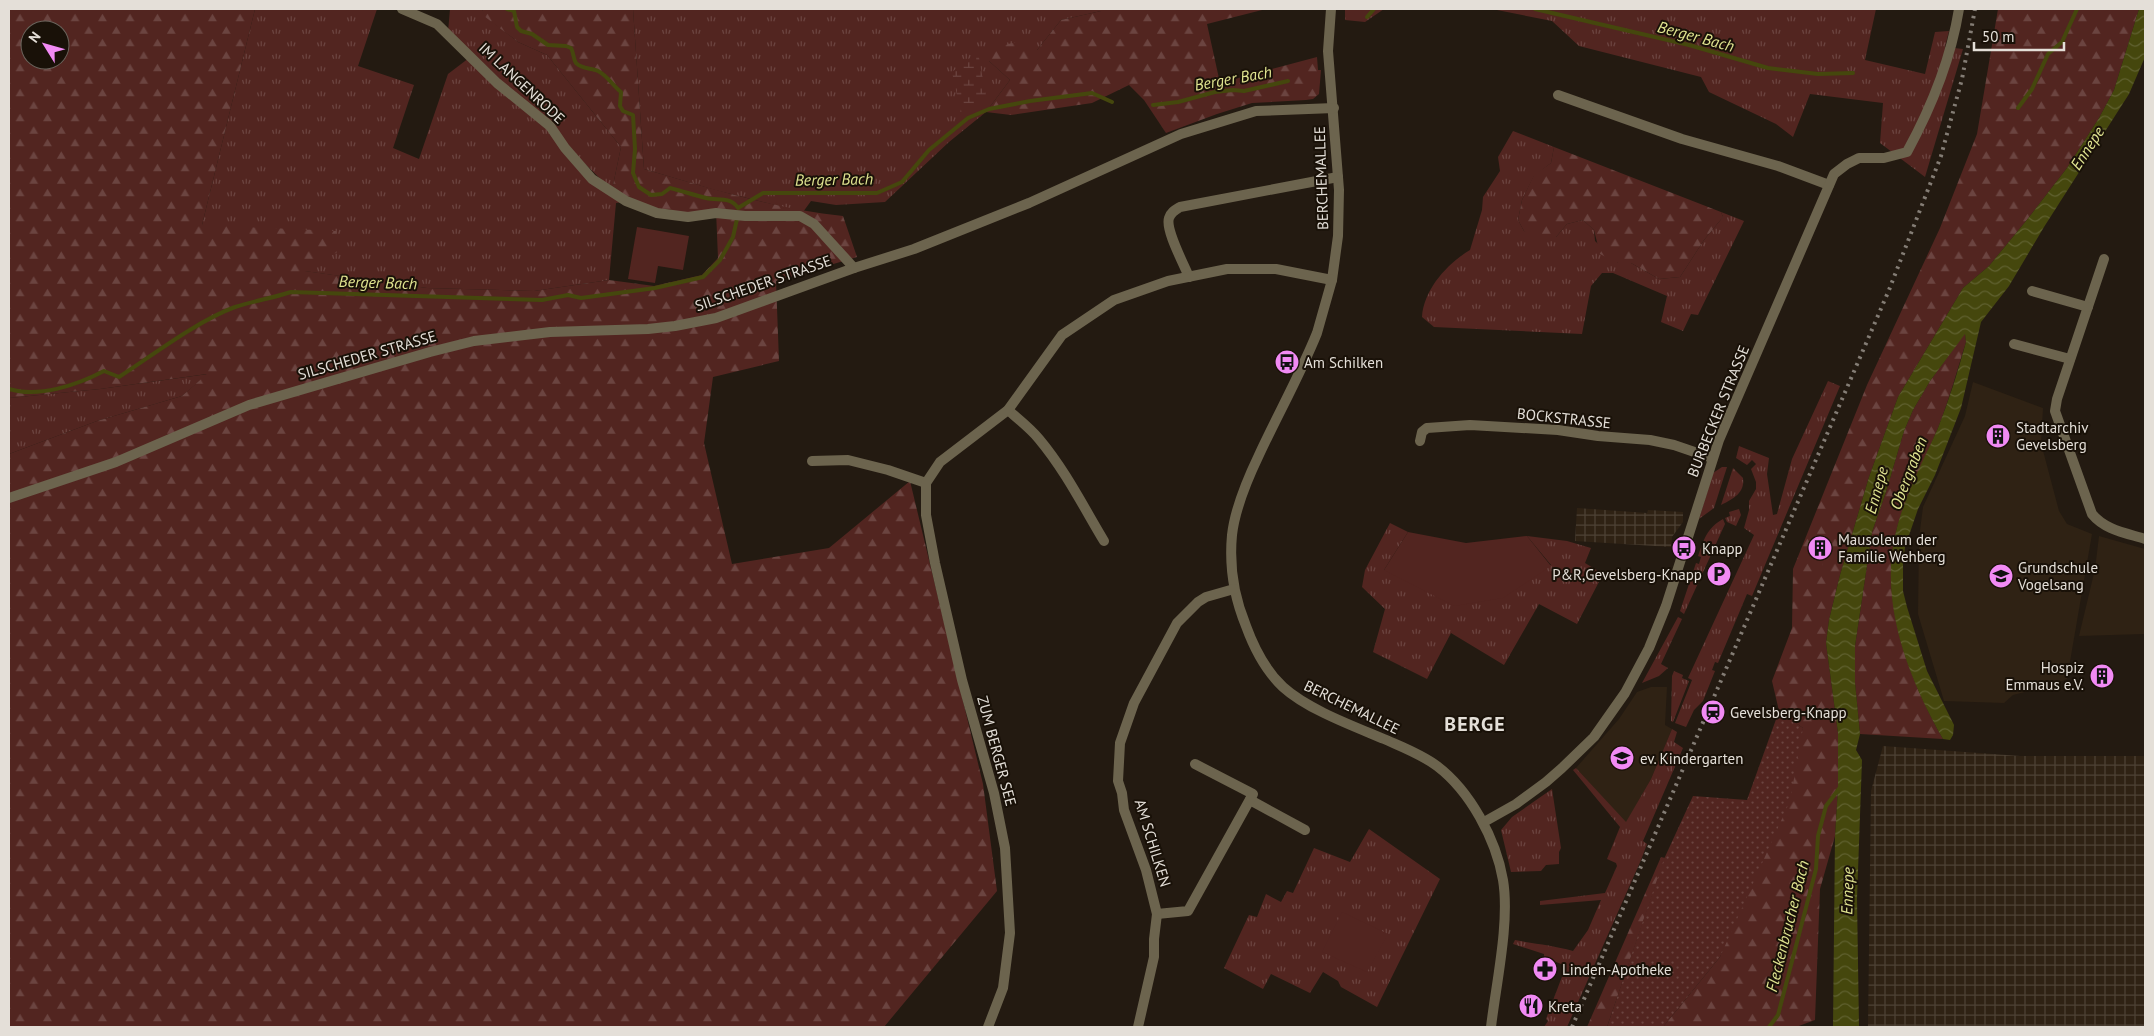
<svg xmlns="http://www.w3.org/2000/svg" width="2154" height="1036" viewBox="0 0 2154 1036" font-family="'PT Sans',sans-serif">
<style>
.built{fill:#2f2214}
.industrial{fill:url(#industrial-grid)}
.grass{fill:url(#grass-tufts)}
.forest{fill:url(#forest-firs);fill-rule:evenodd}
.wetland{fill:url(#wetland-marsh)}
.cemetery{fill:url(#cemetery-stones)}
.park{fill:#522520}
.garden{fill:url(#garden-dots)}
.water{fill:url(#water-waves)}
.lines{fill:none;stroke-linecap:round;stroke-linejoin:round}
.stream{stroke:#45470d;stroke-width:4}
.minor{stroke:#6c644e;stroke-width:10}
.rail{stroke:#847d75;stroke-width:4;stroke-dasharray:2.5 5;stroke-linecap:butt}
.labels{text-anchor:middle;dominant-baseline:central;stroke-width:4;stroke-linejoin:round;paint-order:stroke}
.street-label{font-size:15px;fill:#e4dfd8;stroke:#191108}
.poi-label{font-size:15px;fill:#e4dfd8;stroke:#191108;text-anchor:start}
.water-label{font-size:16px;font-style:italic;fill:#e0e490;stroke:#191108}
.district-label{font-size:20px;font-weight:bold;letter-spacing:1px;fill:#e4dfd8;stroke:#191108}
</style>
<defs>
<pattern id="industrial-grid" width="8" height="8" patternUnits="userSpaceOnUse" patternTransform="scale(1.25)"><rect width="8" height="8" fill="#2f2214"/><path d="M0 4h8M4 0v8" fill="none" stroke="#4d4235"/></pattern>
<pattern id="grass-tufts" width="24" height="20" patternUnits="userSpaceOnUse" patternTransform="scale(1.25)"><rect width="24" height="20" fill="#522520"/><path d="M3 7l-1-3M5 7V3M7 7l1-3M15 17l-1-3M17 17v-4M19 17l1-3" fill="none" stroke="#6b4440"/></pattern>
<pattern id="forest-firs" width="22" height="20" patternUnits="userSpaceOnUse" patternTransform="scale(1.25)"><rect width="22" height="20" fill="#522520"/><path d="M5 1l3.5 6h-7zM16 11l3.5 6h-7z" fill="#6b4440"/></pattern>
<pattern id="wetland-marsh" width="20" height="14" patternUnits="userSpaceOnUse" patternTransform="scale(1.25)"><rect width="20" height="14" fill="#522520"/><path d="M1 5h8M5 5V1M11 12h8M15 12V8" fill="none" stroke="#6b4440"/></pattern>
<pattern id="cemetery-stones" width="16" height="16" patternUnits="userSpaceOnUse" patternTransform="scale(1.25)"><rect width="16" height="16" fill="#522520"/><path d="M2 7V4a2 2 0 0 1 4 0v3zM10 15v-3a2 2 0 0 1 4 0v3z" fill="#6b4440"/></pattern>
<pattern id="garden-dots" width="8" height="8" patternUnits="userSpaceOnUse" patternTransform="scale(1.25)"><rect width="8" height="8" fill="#522520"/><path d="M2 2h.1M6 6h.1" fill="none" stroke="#6b4440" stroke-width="1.8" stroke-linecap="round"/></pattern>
<pattern id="water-waves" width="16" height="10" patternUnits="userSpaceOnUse" patternTransform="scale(1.25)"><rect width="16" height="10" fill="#45470d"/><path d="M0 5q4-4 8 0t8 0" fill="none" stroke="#606130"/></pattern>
</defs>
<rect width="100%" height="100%" fill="#231a11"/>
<g class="built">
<polygon points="1973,382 2043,408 2041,443 2059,511 2067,524 2092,534 2067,679 2049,686 2013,695 2004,703 1944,701 1918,614 1919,538 1923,507 1965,416"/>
<polygon points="2099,536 2145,549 2144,634 2079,636 2095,569"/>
<polygon points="1651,687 1667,687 1665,725 1672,729 1651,779 1626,823 1576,768 1619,719 1637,692"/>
</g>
<g class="industrial">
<polygon points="1577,508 1647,513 1648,510 1683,512 1683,522 1672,537 1671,547 1575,541"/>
<polygon points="1883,746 2020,756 2145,756 2145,1027 1868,1027 1871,791"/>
</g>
<g class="grass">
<polygon points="255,9 377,9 358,66 414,85 393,148 419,159 448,74 469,58 549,127 564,148 625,202 616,203 609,280 534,291 427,288 304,271 202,225"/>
<polygon points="450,9 482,9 485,16 518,42 547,55 621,147 612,190 448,32"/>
<polygon points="633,9 1101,9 1101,11 1061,20 1037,50 989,61 1010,80 986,112 949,142 885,202 836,205 811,201 803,212 715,190 644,169"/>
<polygon points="1345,9 1384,9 1365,22 1345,20"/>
<polygon points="1492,9 1876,9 1865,60 1925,74 1935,32 1949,31 1945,47 1963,49 1925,177 1880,143 1883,103 1810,94 1793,137 1776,124 1709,92 1701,77 1579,46 1552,21"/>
<path d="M 1513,131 L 1554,147 L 1551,163 L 1534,176 L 1522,200 L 1518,220 L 1524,231 L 1556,237 L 1567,224 L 1583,220 L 1594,230 L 1595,241 L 1618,263 L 1631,263 L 1659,279 L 1680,277 L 1704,240 L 1723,217 L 1721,212 L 1744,221 L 1698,315 L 1691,314 L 1683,331 L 1661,322 L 1667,296 L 1613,273 L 1602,273 L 1591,286 L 1582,334 L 1434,327 L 1422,317 C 1424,289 1447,264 1470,250 L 1482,210 L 1483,197 L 1500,171 L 1498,157 Z"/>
<polygon points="208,374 182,396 97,421 9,454 9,398 100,389"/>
<polygon points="1828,381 1840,386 1752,596 1747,594 1718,663 1715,662 1712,670 1715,671 1703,701 1694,710 1686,727 1675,723 1692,680 1688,678 1754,535 1744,528 1749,510 1749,501 1756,489 1756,482 1751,469 1756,464 1752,460 1747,465 1736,458 1739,446 1769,458 1767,474 1773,515 1777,514 1792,459"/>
<polygon points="1722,467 1727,467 1714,508 1699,519 1713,473"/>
<path d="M 1733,468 L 1743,478 C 1745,493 1733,499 1721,505 Z"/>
<polygon points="1739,509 1741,515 1736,526 1727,522 1725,518 1730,516 1729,512"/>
<path d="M 1723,519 L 1725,524 L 1684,614 L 1680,611 L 1696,563 L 1699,564 L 1701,557 L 1698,556 C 1704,539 1707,528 1723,519 Z"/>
<polygon points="1390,523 1408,532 1384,570 1551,565 1527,536 1567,541 1591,548 1585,563 1603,574 1577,624 1539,604 1504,665 1451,633 1427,679 1373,652 1385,609 1362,587 1365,570"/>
<polygon points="1678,617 1682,619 1661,664 1668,668 1659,676 1642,683"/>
<polygon points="1674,671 1683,675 1682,678 1689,681 1673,722 1671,721 1672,676"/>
<path d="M 1672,729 L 1677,732 L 1674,742 L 1683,748 L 1643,841 L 1647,844 L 1641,860 L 1567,1027 L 1544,1027 L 1548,1021 L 1546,1019 L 1566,966 L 1544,957 L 1544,954 L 1513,944 L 1515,940 C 1535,944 1553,945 1573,951 L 1588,930 L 1601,900 L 1540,905 L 1540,901 L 1605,893 L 1617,866 L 1616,863 L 1607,859 L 1620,827 L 1573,770 L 1576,768 L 1626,822 L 1651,779 Z"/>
<polygon points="1552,789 1561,848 1559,852 1559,864 1546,865 1541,871 1511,872 1501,830 1512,817"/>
<polygon points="1369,829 1440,879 1377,1007 1341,987 1338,981 1323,972 1310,993 1271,974 1263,989 1224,968 1249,915 1257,917 1266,894 1281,902 1287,891 1293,893 1314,848 1350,862"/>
</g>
<g class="forest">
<path d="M 9,9 L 255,9 L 202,225 L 336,231 L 339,251 L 305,271 L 427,288 L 534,291 L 609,280 L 654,286 L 702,275 L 718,258 L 716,210 L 693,213 L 661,211 L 612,190 L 621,147 L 547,55 L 518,42 L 484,16 L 482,9 L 633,9 L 644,169 C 710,188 775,209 843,216 L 857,257 L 776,281 L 779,361 L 713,377 L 704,443 L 732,564 L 829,548 L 910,481 L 983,784 L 997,891 L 884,1027 L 9,1027 L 9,454 L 97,421 L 182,396 L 207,374 L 100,389 L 9,398 ZM 30,30 L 60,30 L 60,60 L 30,60 Z"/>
<polygon points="1101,9 1266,9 1207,24 1220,83 1317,57 1318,70 1321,70 1319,94 1313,99 1306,100 1252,103 1217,114 1166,133 1144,100 1129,85 1092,103 1011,115 986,112 1010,80 989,61 989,49 1020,41 1037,50 1061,20 1101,11"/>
<polygon points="1998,9 2139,9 2114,90 2099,118 2067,168 2026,221 1989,266 1963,288 1898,397 1869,477 1840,575 1829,620 1826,643 1838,733 1838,788 1835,836 1820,889 1815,1020 1796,1027 1663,1027 1720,957 1803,728 1779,711 1772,681 1792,628 1793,569 1867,385 1940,228 1977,134"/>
<polygon points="1554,147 1721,212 1723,217 1704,240 1680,277 1659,279 1631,263 1618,263 1600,254 1594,230 1583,220 1567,224 1556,237 1539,242 1524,231 1518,220 1522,200 1534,175 1551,163"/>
<path d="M 1965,333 L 1966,342 C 1957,371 1949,400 1938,428 C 1924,461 1900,507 1894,541 C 1882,610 1910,680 1943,739 L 1860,734 L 1855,682 L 1855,646 L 1872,532 L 1886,492 L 1904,431 L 1913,410 L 1930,381 Z"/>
<polygon points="1661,857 1665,858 1607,1027 1587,1027"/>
</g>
<polygon class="wetland" points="978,52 987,102 961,114 952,72"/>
<polygon class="cemetery" points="1813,538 1827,541 1822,566 1807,563"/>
<g class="park">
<polygon points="637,227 689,236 683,270 658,266 655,283 628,279"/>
<polygon points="1408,532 1466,543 1527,536 1551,566 1503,598 1454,606 1384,570"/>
<polygon points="1342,912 1388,934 1367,972 1322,952"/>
</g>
<polygon class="garden" points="1779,711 1803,728 1790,801 1720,957 1663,1027 1607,1027 1664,859 1693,796 1747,800"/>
<path class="water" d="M 2139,9 L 2145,9 L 2145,57 L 2129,94 L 2044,227 L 2009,286 L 1981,322 L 1961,408 L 1935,475 L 1918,509 L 1905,547 L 1903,564 L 1903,591 L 1907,607 L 1927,671 L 1954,725 L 1953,735 L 1950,740 L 1943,739 C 1910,681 1881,609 1894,541 C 1901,502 1922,464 1938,428 C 1949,400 1958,371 1966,342 L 1965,334 L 1930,381 L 1913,410 L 1904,431 L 1886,492 L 1872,532 L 1855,646 L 1855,682 L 1860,734 L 1856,750 L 1862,760 L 1857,899 L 1859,1027 L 1833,1027 L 1835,836 L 1838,788 L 1838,733 L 1826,643 L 1829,620 L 1840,575 L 1869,477 L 1898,397 L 1963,288 L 1989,266 L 2026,221 L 2067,168 L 2099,118 L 2114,90 Z"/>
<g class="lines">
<g class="stream">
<path d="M 507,9 L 514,11 L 517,27 L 521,31 L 532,34 L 548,45 L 566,46 L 571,48 C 574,53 573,59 576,63 C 581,69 592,68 598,71 C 608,76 613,86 621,92 L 620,106 L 623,111 L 633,115 L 635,149 L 633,173 L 639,187 L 651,195 L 662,194 L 670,188 C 682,191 694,195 706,198 C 718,201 730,196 738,208 L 763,193 L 877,193 L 902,182 L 929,150 L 968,118 L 989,109 L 1030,101 L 1092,93 L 1112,102"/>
<polyline points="1535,9 1689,45 1768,68 1818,74 1853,73"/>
<polyline points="1367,17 1374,9"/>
<polyline points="1153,105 1178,102 1215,92 1233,90 1244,91 1288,81"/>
<polyline points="2018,108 2032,89 2048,54 2062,42 2077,9"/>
<path d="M 9,389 C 39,398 77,385 104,371 L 119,377 C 153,355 197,321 235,307 C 253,301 273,298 291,292 L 542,300 L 568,295 L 581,298 L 655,288 L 703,277 L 720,260 L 733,237 L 737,219"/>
<polyline points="1769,1027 1778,1015 1816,869 1818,836 1826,806 1841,786"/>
</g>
<g class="minor">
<polyline points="402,9 437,24 497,83 550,126 565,148 592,179 626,201 657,213 688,217 716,213 745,216 800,216 814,224 854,268"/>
<path d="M 1331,9 L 1328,51 L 1339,190 L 1338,236 L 1332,280 L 1317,333 C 1300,375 1278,414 1259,455 C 1247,480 1235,508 1232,535 C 1229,567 1234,597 1246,626 C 1254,648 1265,670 1283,687 C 1307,709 1353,726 1384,739 C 1402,747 1421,754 1437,766 C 1470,791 1496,839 1503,880 C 1510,922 1496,984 1491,1027"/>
<polyline points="1558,95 1682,139 1778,166 1829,185"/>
<path d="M 2104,259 L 2057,399 L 2055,411 L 2092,514 C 2105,530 2126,533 2145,539"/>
<path d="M 1189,277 C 1184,264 1165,230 1169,218 C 1171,212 1175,210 1180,207 L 1338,177"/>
<polyline points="2032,291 2088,307"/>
<polyline points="2014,344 2070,359"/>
<path d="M 1008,410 C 1018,419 1030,428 1039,439 C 1065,470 1083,506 1104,541"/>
<polyline points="1420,441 1422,432 1427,428 1470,425 1558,430 1598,436 1650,440 1674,445 1712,458"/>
<polyline points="812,461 848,460 888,470 926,483"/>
<polyline points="9,498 116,462 249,405 430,352 474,341 550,332 648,329 675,326 716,318 854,268 914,249 1029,203 1181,134 1256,111 1334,108"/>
<polyline points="1250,800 1305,830"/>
<path d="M 1484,822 L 1516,804 L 1546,782 L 1562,768 L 1594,737 L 1625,693 L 1649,648 L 1666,606 L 1719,440 L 1834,174 L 1847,164 L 1859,158 L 1884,158 L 1907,152 C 1931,108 1951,58 1959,9"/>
<polyline points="1157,914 1188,911 1253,794 1195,764"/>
<polyline points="988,1027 1003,988 1010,933 1005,848 994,793 962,680 935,563 926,515 926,483 940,462 1008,410 1062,335 1114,300 1168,281 1227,269 1276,269 1332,280"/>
<polyline points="1138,1027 1154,957 1154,939 1157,914 1146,870 1124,810 1122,793 1118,781 1120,743 1134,703 1177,623 1198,602 1206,597 1234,589"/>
</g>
<polyline class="rail" points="1572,1027 1889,290 1941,156 1962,79 1975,9"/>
</g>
<defs>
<symbol id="bus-disc" viewBox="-11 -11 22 22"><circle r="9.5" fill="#f18af4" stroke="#191108"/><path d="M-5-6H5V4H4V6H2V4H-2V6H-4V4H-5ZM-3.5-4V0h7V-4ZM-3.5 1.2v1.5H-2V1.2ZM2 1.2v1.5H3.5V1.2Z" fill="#111"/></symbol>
<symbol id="building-disc" viewBox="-11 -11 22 22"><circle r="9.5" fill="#f18af4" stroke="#191108"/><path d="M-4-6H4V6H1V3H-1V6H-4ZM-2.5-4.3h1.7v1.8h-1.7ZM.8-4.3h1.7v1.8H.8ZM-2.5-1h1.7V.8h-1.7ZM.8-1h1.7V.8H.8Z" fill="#111"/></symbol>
<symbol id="parking-disc" viewBox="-11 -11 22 22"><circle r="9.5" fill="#f18af4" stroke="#191108"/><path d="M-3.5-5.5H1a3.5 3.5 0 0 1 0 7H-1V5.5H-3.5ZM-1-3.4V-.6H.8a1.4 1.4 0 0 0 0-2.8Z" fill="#111"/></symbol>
<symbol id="school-disc" viewBox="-11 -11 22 22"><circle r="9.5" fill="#f18af4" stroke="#191108"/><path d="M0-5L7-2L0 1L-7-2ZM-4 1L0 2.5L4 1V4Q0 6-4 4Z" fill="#111"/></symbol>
<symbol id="station-disc" viewBox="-11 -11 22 22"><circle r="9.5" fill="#f18af4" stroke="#191108"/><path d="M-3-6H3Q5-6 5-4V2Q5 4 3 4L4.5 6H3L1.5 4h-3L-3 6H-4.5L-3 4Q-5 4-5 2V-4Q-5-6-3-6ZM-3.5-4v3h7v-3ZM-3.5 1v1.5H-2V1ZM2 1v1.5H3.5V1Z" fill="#111"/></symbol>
<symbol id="pharmacy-disc" viewBox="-11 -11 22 22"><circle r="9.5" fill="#f18af4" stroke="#191108"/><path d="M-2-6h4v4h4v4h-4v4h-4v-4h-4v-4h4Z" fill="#111"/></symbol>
<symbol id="restaurant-disc" viewBox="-11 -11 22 22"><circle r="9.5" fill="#f18af4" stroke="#191108"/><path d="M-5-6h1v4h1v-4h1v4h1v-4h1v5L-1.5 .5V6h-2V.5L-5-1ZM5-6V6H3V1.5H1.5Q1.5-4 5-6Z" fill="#111"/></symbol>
</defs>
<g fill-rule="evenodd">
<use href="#bus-disc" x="1273" y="348" width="28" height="28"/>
<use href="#building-disc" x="1984" y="422" width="28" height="28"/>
<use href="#bus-disc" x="1670" y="534" width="28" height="28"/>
<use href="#building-disc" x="1806" y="534" width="28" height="28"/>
<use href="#parking-disc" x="1705" y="560" width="28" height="28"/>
<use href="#school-disc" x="1987" y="562" width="28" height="28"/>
<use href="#building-disc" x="2088" y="662" width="28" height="28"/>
<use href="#station-disc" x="1699" y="698" width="28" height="28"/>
<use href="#school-disc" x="1608" y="744" width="28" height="28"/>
<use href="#pharmacy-disc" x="1531" y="955" width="28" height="28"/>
<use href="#restaurant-disc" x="1517" y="992" width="28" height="28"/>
</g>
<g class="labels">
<g class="street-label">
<text transform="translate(522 83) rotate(43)">IM LANGENRODE</text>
<text transform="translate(1321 178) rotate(-92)">BERCHEMALLEE</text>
<text transform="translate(763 283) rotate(-19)">SILSCHEDER STRASSE</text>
<text transform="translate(367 355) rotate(-16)">SILSCHEDER STRASSE</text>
<text transform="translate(1718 411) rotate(-68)">BURBECKER STRASSE</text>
<text transform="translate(1564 418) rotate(6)">BOCKSTRASSE</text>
<text transform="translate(1352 707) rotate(26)">BERCHEMALLEE</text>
<text transform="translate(997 751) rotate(75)">ZUM BERGER SEE</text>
<text transform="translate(1153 843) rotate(73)">AM SCHILKEN</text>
</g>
<g class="poi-label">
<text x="1304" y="362">Am Schilken</text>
<text x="2016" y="427">Stadtarchiv<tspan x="2016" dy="17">Gevelsberg</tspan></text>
<text x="1838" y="539">Mausoleum der<tspan x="1838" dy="17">Familie Wehberg</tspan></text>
<text x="1702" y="548">Knapp</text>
<text x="2018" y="567">Grundschule<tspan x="2018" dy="17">Vogelsang</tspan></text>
<text x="1702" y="574" text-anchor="end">P&amp;R,Gevelsberg-Knapp</text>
<text x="2084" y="667" text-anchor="end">Hospiz<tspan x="2084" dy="17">Emmaus e.V.</tspan></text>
<text x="1730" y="712">Gevelsberg-Knapp</text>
<text x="1640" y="758">ev. Kindergarten</text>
<text x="1562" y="969">Linden-Apotheke</text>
<text x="1548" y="1006">Kreta</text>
</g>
<g class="water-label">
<text transform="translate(1696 36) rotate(15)">Berger Bach</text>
<text transform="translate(1233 78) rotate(-10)">Berger Bach</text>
<text transform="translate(2087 148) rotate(-57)">Ennepe</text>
<text transform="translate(834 179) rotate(-1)">Berger Bach</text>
<text transform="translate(378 282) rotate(2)">Berger Bach</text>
<text transform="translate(1908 473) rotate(-69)">Obergraben</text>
<text transform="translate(1876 490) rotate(-74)">Ennepe</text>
<text transform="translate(1847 891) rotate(-88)">Ennepe</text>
<text transform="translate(1787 926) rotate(-76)">Fleckenbrucher Bach</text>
</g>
<g class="district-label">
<text x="1475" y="724">BERGE</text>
</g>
</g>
<rect width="2154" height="1036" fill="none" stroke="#e4dfd8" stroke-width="20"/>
<g transform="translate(45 45) rotate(307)"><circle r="24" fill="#191108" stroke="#6a635b"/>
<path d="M0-4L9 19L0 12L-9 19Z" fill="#f18af4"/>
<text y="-8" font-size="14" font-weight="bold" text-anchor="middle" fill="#e4dfd8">N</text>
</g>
<path d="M1974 42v8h90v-8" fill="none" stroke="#e4dfd8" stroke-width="2.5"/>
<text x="1982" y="42" font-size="15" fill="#e4dfd8" stroke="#191108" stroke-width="4" paint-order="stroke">50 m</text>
</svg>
